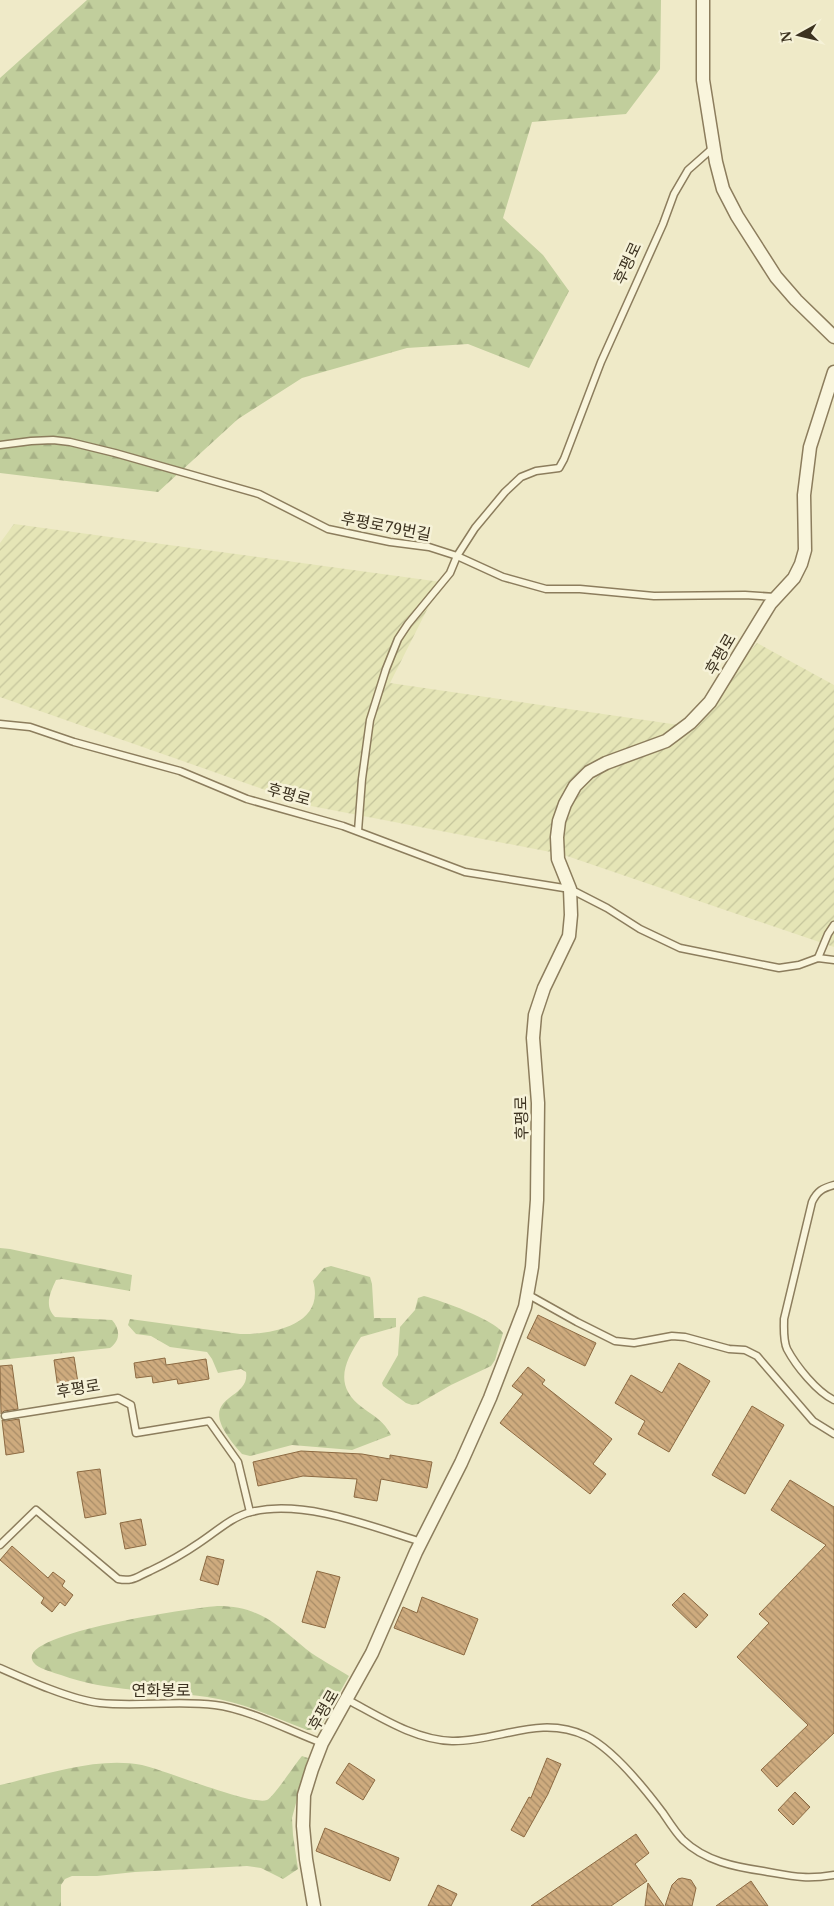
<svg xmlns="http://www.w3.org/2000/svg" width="834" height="1906" viewBox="0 0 834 1906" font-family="'Noto Serif','Noto Sans KR',serif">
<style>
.farmland{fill:url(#farmland-furrows)}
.forest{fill:url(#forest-firs)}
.building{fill:url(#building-back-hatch);stroke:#8c6a42}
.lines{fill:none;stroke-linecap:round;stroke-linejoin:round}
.lane-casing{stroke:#8c7d5d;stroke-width:9}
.street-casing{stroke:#8c7d5d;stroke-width:15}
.lane{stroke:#f9f5dc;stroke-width:6}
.street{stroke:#f9f5dc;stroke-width:12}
.labels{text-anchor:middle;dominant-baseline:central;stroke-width:5;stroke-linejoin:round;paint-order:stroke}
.street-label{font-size:16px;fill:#3c3220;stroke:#f6f2d8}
</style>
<defs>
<pattern id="farmland-furrows" width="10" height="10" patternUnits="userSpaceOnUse" patternTransform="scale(1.25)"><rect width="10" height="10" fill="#e5e5b6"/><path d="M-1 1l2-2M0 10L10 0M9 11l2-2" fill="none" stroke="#c5c59c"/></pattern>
<pattern id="forest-firs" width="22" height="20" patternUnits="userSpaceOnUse" patternTransform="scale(1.25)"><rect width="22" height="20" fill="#c1ce9c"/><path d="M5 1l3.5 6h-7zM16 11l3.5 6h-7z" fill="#a7b186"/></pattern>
<pattern id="building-back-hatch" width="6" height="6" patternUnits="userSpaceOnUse" patternTransform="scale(1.25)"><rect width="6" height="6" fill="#ceab7e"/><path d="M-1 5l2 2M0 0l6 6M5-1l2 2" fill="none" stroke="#a88c67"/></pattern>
</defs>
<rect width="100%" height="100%" fill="#efeac8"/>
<polygon class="farmland" points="14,524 441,582 390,683 686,726 757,643 834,685 834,947 561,854 311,806 0,697 0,543"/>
<g class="forest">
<polygon points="87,0 661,0 660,69 626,114 532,122 503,218 543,255 569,291 529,368 468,344 407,348 302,378 238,419 158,492 0,473 0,78"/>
<path d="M 0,1248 L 10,1249 L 132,1275 L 130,1291 L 62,1279 L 56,1280 C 50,1293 44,1306 55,1317 L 112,1320 C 120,1329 121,1340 110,1348 L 0,1360 Z"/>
<path d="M 331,1266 L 370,1277 L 372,1284 L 374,1318 L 396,1318 L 396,1327 L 361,1337 C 344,1362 333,1386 363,1408 C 375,1417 384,1421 391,1435 L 352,1450 L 292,1445 L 250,1456 L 242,1454 C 186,1392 251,1404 246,1372 L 241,1369 L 218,1373 L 212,1359 L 207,1352 L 170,1347 L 151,1336 L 136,1334 L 128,1325 L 130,1319 L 240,1334 C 271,1335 326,1325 313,1281 L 324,1268 Z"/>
<path d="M 424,1296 C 442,1301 493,1319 503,1333 L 495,1360 L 491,1366 L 451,1385 L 418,1404 L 412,1405 L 406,1403 L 383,1386 L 382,1383 L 398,1355 L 400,1327 L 415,1310 L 418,1298 Z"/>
<path d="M 217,1606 C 259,1606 276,1624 306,1649 C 319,1659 335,1667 349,1676 L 322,1724 L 315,1730 L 307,1730 C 274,1717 242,1702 207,1697 C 158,1690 107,1692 61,1675 C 52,1672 43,1670 36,1665 C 0,1634 202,1607 217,1606 Z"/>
<path d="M 302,1756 L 308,1758 L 292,1818 L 293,1835 L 298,1869 L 283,1879 L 261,1868 L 247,1866 L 135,1872 L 97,1876 L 72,1876 L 65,1879 L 61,1885 L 61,1906 L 0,1906 L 0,1785 C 44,1775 98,1756 142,1765 C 165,1770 251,1806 267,1800 C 273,1798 295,1764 302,1756 Z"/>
</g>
<g class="building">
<polygon points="538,1315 596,1343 585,1366 527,1338"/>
<polygon points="74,1357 78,1383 71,1384 73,1394 59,1396 54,1360"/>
<polygon points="165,1358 166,1365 206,1359 209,1379 178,1384 177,1379 153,1383 152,1376 136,1378 134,1363"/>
<polygon points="679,1363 710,1381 669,1452 638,1434 645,1421 615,1403 631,1375 662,1393"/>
<polygon points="12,1365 18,1409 4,1411 1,1414 0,1366"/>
<polygon points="528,1367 545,1380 542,1384 612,1439 593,1464 606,1474 590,1494 500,1423 523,1394 512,1386"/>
<polygon points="752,1406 784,1425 745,1494 712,1475"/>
<polygon points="19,1419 24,1452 6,1455 2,1420 6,1421"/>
<polygon points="301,1451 362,1454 390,1459 390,1455 432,1462 427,1488 381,1479 377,1501 354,1497 357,1479 303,1476 258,1486 253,1462"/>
<polygon points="100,1469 106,1514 85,1518 77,1472"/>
<polygon points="790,1480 834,1507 834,1733 777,1787 761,1770 808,1725 737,1657 769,1623 759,1614 826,1545 771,1510"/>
<polygon points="141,1519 146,1545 125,1549 120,1523"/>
<polygon points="12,1546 48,1578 53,1572 65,1581 62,1586 73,1595 65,1606 60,1602 52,1612 41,1603 44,1598 0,1560"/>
<polygon points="207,1556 224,1560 218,1585 200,1580"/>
<polygon points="317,1571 340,1577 325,1628 302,1622"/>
<polygon points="684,1593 708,1615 696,1628 672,1605"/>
<polygon points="422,1597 478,1619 464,1655 394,1628 403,1607 417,1613"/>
<polygon points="547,1758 561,1764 548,1794 524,1837 511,1830 529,1797 531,1798"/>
<polygon points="349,1763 375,1780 363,1800 336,1783"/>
<polygon points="795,1792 810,1807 793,1825 778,1810"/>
<polygon points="325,1828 399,1858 390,1881 316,1851"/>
<polygon points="636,1834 649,1853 635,1864 647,1881 611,1906 531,1906"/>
<polygon points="682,1878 691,1880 696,1888 692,1906 665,1906 672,1885 678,1879"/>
<polygon points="751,1881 768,1906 716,1906"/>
<polygon points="648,1883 664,1906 645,1906"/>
<polygon points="438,1885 457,1894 451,1906 428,1906"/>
</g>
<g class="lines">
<defs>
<g id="lane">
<polyline points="0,445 31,441 53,440 70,442 115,453 259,494 328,529 390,542 429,547 457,556 503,577 546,589 580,589 654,596 745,595 775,597"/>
<polyline points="0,724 30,727 74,742 180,771 247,799 343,826 465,872 570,889 607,908 640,929 680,948 779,968 799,965 818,958 834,960"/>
<polyline points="358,831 362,779 370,720 386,669 398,639 408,624 450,573 457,556 475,528 505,492 521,477 536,471 559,468 564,459 601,362 663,224 674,194 688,170 714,147"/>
<polyline points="818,958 828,934 834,925"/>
<path d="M 834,1185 C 823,1188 817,1191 812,1202 L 784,1319 C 784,1329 783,1340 787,1349 C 796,1366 817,1392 834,1400"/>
<polyline points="527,1294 577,1322 615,1341 634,1343 672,1336 685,1337 729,1349 745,1350 757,1356 813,1421 834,1434"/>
<polyline points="5,1416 118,1398 131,1405 136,1433 209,1421 238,1462 250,1512"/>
<path d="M 0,1545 L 36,1510 L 118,1579 C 133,1582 136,1577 150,1571 C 167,1563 183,1554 199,1543 C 216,1532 231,1517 251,1512 C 303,1499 371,1526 421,1542"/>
<path d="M 0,1668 C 27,1680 72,1700 100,1703 C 138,1707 177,1700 215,1705 C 248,1709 290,1731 322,1743"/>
<path d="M 348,1700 C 380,1717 415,1740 452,1741 C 498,1742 539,1714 586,1736 C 613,1749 645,1789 663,1813 C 669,1822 676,1833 683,1840 C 705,1861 735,1867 763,1871 C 792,1876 804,1880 834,1875"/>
</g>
<g id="street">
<polyline points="703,0 703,80 716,162 723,189 737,216 776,277 796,300 834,337"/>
<polyline points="314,1906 306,1859 303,1826 304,1795 312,1769 322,1743 372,1653 416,1552 461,1463 490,1398 525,1307 532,1267 537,1200 538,1103 533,1038 535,1015 544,988 569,936 571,915 570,889 558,859 557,837 559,821 565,804 575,786 589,772 606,763 666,741 690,723 710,702 770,604 794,578 801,564 805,550 804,495 810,447 834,372"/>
</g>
</defs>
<use href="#lane" class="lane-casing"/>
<use href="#street" class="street-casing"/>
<use href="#lane" class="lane"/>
<use href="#street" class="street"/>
</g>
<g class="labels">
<g class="street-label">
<text transform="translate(627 263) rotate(-65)">후평로</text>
<text transform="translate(386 526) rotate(11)">후평로79번길</text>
<text transform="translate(720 654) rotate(-60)">후평로</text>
<text transform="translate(289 794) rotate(16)">후평로</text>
<text transform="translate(521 1118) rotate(-91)">후평로</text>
<text transform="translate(78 1388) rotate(-9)">후평로</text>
<text x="161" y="1690">연화봉로</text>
<text transform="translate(323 1710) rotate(-60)">후평로</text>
</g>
</g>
<g transform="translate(799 35) rotate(262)" stroke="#f6f2d8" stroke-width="4" paint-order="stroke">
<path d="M0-4L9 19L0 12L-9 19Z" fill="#3c3220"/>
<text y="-8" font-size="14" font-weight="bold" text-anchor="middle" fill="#3c3220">N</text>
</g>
</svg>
